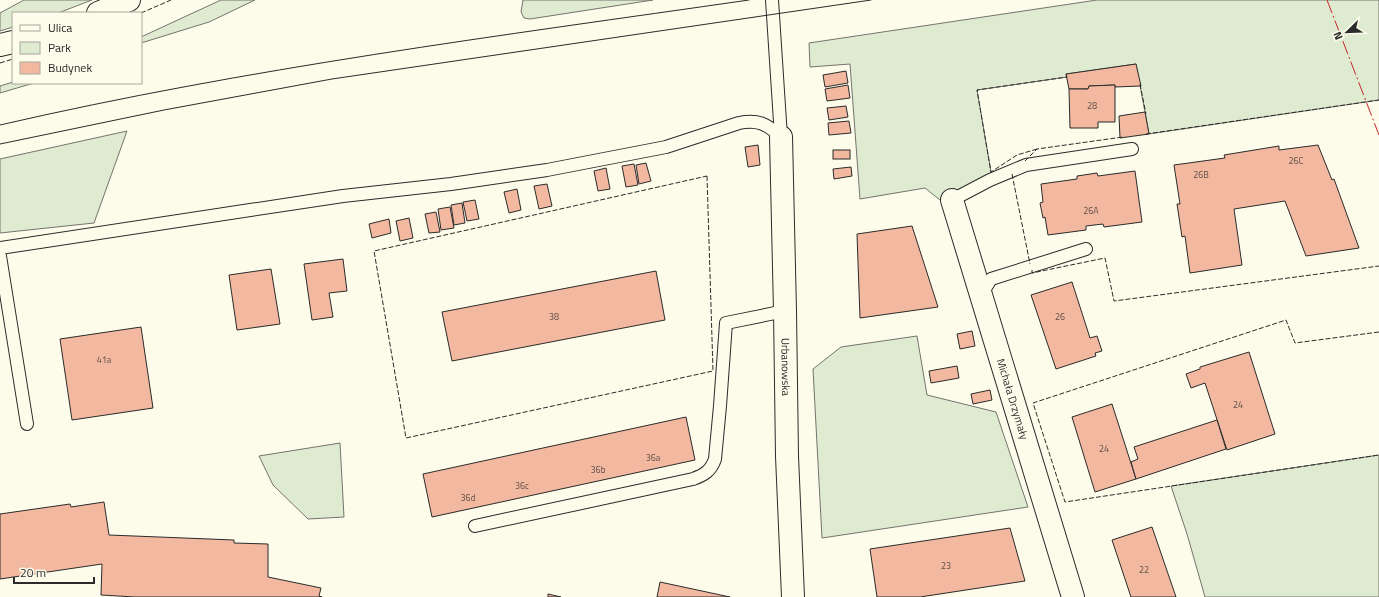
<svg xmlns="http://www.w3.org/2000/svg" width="1379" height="597" viewBox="0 0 1379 597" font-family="'Titillium Web',sans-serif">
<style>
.green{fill:#deebd1;stroke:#74746e}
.building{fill:#f2b8a0;stroke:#2b2b2b}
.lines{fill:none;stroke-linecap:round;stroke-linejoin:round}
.lane-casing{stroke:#2b2b2b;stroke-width:14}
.street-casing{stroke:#2b2b2b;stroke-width:24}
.secondary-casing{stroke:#2b2b2b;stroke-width:24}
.lane{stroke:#fdfbea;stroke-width:12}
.street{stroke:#fdfbea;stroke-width:22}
.secondary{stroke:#fdfbea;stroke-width:22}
.tram{stroke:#2b2b2b;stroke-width:1}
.fence{stroke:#2b2b2b;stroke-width:1;stroke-dasharray:5 2;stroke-linecap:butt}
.power{stroke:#c62828;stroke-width:1;stroke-dasharray:14 3 2 3;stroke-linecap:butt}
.labels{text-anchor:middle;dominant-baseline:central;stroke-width:3;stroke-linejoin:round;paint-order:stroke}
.number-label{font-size:9px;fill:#5d4e48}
.street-label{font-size:11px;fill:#2b2b2b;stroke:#fdfbea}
</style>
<rect width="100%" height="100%" fill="#fdfbea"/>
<g class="green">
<polygon points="24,0 92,0 58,13 13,13 13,27 0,31 0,13"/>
<polygon points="221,0 255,0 209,22 141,43 141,37"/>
<polygon points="523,0 653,0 530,19 524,18 521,12"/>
<polygon points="1097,0 1379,0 1379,100 1149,134 1136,64 1066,74 1067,77 977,90 991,172 974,191 940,200 925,188 860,199 850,64 810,67 809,43"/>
<polygon points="13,82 13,83 34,83 0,93 0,86"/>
<polygon points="127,131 94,223 0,233 0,159"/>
<polygon points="917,336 927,395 996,412 1028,507 822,538 813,369 841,347"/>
<polygon points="340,443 344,517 308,519 273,485 259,456"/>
<polygon points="1379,455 1379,597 1205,597 1187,534 1171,486"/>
</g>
<g class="building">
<polygon points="1136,64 1141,86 1115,87 1115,85 1089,86 1088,89 1069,89 1066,74"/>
<polygon points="846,71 848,83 825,87 823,75"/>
<polygon points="848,85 850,98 827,101 825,89"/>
<polygon points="1115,85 1115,122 1098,122 1098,128 1070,128 1069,89 1088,89 1089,86"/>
<polygon points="846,106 848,117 829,120 827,108"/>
<polygon points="1145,112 1149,134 1120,138 1119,116"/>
<polygon points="849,121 851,133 829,135 828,123"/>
<polygon points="758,145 760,165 748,167 745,147"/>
<polygon points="1318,145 1332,180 1334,179 1359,248 1306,256 1285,201 1234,209 1242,265 1190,273 1185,236 1182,237 1177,204 1180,204 1174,165 1225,158 1224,155 1279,146 1279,150"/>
<rect x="833" y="150" width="17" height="9"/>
<polygon points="646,163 651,181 639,184 636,165"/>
<polygon points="634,164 638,185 626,187 622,166"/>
<polygon points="851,167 852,176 834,179 833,169"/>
<polygon points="606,168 610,189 598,191 594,171"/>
<polygon points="1135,171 1142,222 1104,227 1103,224 1086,226 1086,230 1048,235 1045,217 1043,218 1040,203 1043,202 1041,184 1077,179 1077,176 1097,173 1098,176"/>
<polygon points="547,184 552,206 539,209 534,186"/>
<polygon points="517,189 521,210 509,213 504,192"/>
<polygon points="475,200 479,219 467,221 463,202"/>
<polygon points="462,203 465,223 454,225 451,205"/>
<polygon points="450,207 454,228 441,230 438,209"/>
<polygon points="436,212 440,232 429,233 425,214"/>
<polygon points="409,218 413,238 400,241 396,221"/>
<polygon points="389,219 391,233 372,238 369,224"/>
<polygon points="912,226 938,307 860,318 857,234"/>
<polygon points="343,259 347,291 329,293 333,317 312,320 304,264"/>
<polygon points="271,269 280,324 237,330 229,275"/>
<polygon points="656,271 665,320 452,361 442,312"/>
<polygon points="1072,282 1090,338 1097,336 1102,351 1095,353 1096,356 1056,369 1031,295"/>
<polygon points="141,327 153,408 72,420 60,339"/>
<polygon points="972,331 975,346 960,349 957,334"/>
<polygon points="1249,352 1275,434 1227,450 1205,383 1191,388 1186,374 1200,369 1200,367"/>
<polygon points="957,366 959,378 931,383 929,371"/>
<polygon points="990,390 992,400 973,404 971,394"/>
<polygon points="1112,404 1136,479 1095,492 1072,417"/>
<polygon points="686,417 695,460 432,517 423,474"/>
<polygon points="1217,420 1226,449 1136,479 1131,462 1138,459 1134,447"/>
<polygon points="104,502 109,535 234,540 234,543 268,544 268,577 321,588 319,596 322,597 135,597 101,595 102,564 0,579 0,514 70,504 71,507"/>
<polygon points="1152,527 1176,597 1131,597 1112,540"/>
<polygon points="1010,528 1025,581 920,597 877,597 870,549"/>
<polygon points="660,582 730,597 657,597"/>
<polygon points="548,594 561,597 548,597"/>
</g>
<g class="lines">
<defs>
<g id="lane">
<polyline points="772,0 781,137"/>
<polyline points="952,200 990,180 1026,165 1132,149"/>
<path d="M 0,248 L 343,196 L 451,184 L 547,170 L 666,147 L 739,123 C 758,119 767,124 781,137"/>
<polyline points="0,256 27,424"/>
<polyline points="981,295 991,279 1086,249"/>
<path d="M 475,526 L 693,479 C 704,475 711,471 715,459 L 720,406 L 726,323 L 785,311"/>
</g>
<g id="street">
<path id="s1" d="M 781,137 L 785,311 L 787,456 L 793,597"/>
<path id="s2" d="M 952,200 L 1073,597"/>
</g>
<g id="secondary">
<polyline points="98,13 129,0"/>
<polyline points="0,45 13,42"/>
</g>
</defs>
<use href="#lane" class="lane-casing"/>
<use href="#street" class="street-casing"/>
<use href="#secondary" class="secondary-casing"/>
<use href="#lane" class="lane"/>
<use href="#street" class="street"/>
<use href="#secondary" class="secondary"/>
<g class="tram">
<path d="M 0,125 C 247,68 499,36 749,0"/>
<polyline points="0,144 164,110 332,79 871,0"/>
</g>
<g class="fence">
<polyline points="141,13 171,0"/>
<polyline points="0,63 13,59"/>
<polyline points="1140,84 1146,114"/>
<polyline points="1146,134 1379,100"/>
<polyline points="1037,149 1017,155 991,172 977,90 1067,77 1066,74"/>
<polyline points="1025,161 1037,149 1123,137"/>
<polyline points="1012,174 1030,264"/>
<polygon points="707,176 713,371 406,438 374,251"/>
<polyline points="1032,270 1032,273 1105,258 1114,301 1379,266"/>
<polyline points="1379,332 1295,343 1286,320 1033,403 1065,502 1379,455"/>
</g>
<polyline class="power" points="1327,0 1379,135"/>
</g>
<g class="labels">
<g class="number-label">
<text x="1092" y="105">28</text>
<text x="1296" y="160">26C</text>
<text x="1201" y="174">26B</text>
<text x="1091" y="210">26A</text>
<text x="554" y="316">38</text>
<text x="1060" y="316">26</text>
<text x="104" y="359">41a</text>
<text x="1238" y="404">24</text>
<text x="1104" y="448">24</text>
<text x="653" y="457">36a</text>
<text x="598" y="469">36b</text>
<text x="522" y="485">36c</text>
<text x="468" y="497">36d</text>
<text x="946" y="565">23</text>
<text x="1144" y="569">22</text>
</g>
<g class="street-label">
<text stroke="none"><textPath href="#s1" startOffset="230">Urbanowska</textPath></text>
<text stroke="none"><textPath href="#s2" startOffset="208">Michała Drzymały</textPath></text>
</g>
</g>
<rect x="12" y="12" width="130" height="72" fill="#fdfbea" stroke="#a9a89e"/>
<rect x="20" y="25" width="20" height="6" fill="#fdfbea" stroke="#a9a89e"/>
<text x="48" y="32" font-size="12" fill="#2b2b2b">Ulica</text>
<rect x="20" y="42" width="20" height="12" fill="#deebd1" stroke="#a9a89e"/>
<text x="48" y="52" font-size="12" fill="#2b2b2b">Park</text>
<rect x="20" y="62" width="20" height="12" fill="#f2b8a0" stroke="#a9a89e"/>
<text x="48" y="72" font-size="12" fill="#2b2b2b">Budynek</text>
<g transform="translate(1347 32) rotate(247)" stroke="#fdfbea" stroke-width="3" paint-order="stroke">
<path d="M0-3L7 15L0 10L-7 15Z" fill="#2b2b2b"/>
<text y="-6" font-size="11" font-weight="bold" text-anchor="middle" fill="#2b2b2b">N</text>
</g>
<path d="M14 577v6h80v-6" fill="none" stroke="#2b2b2b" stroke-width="2"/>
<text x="20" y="577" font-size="12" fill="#2b2b2b" stroke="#fdfbea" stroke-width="3" paint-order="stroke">20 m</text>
</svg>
